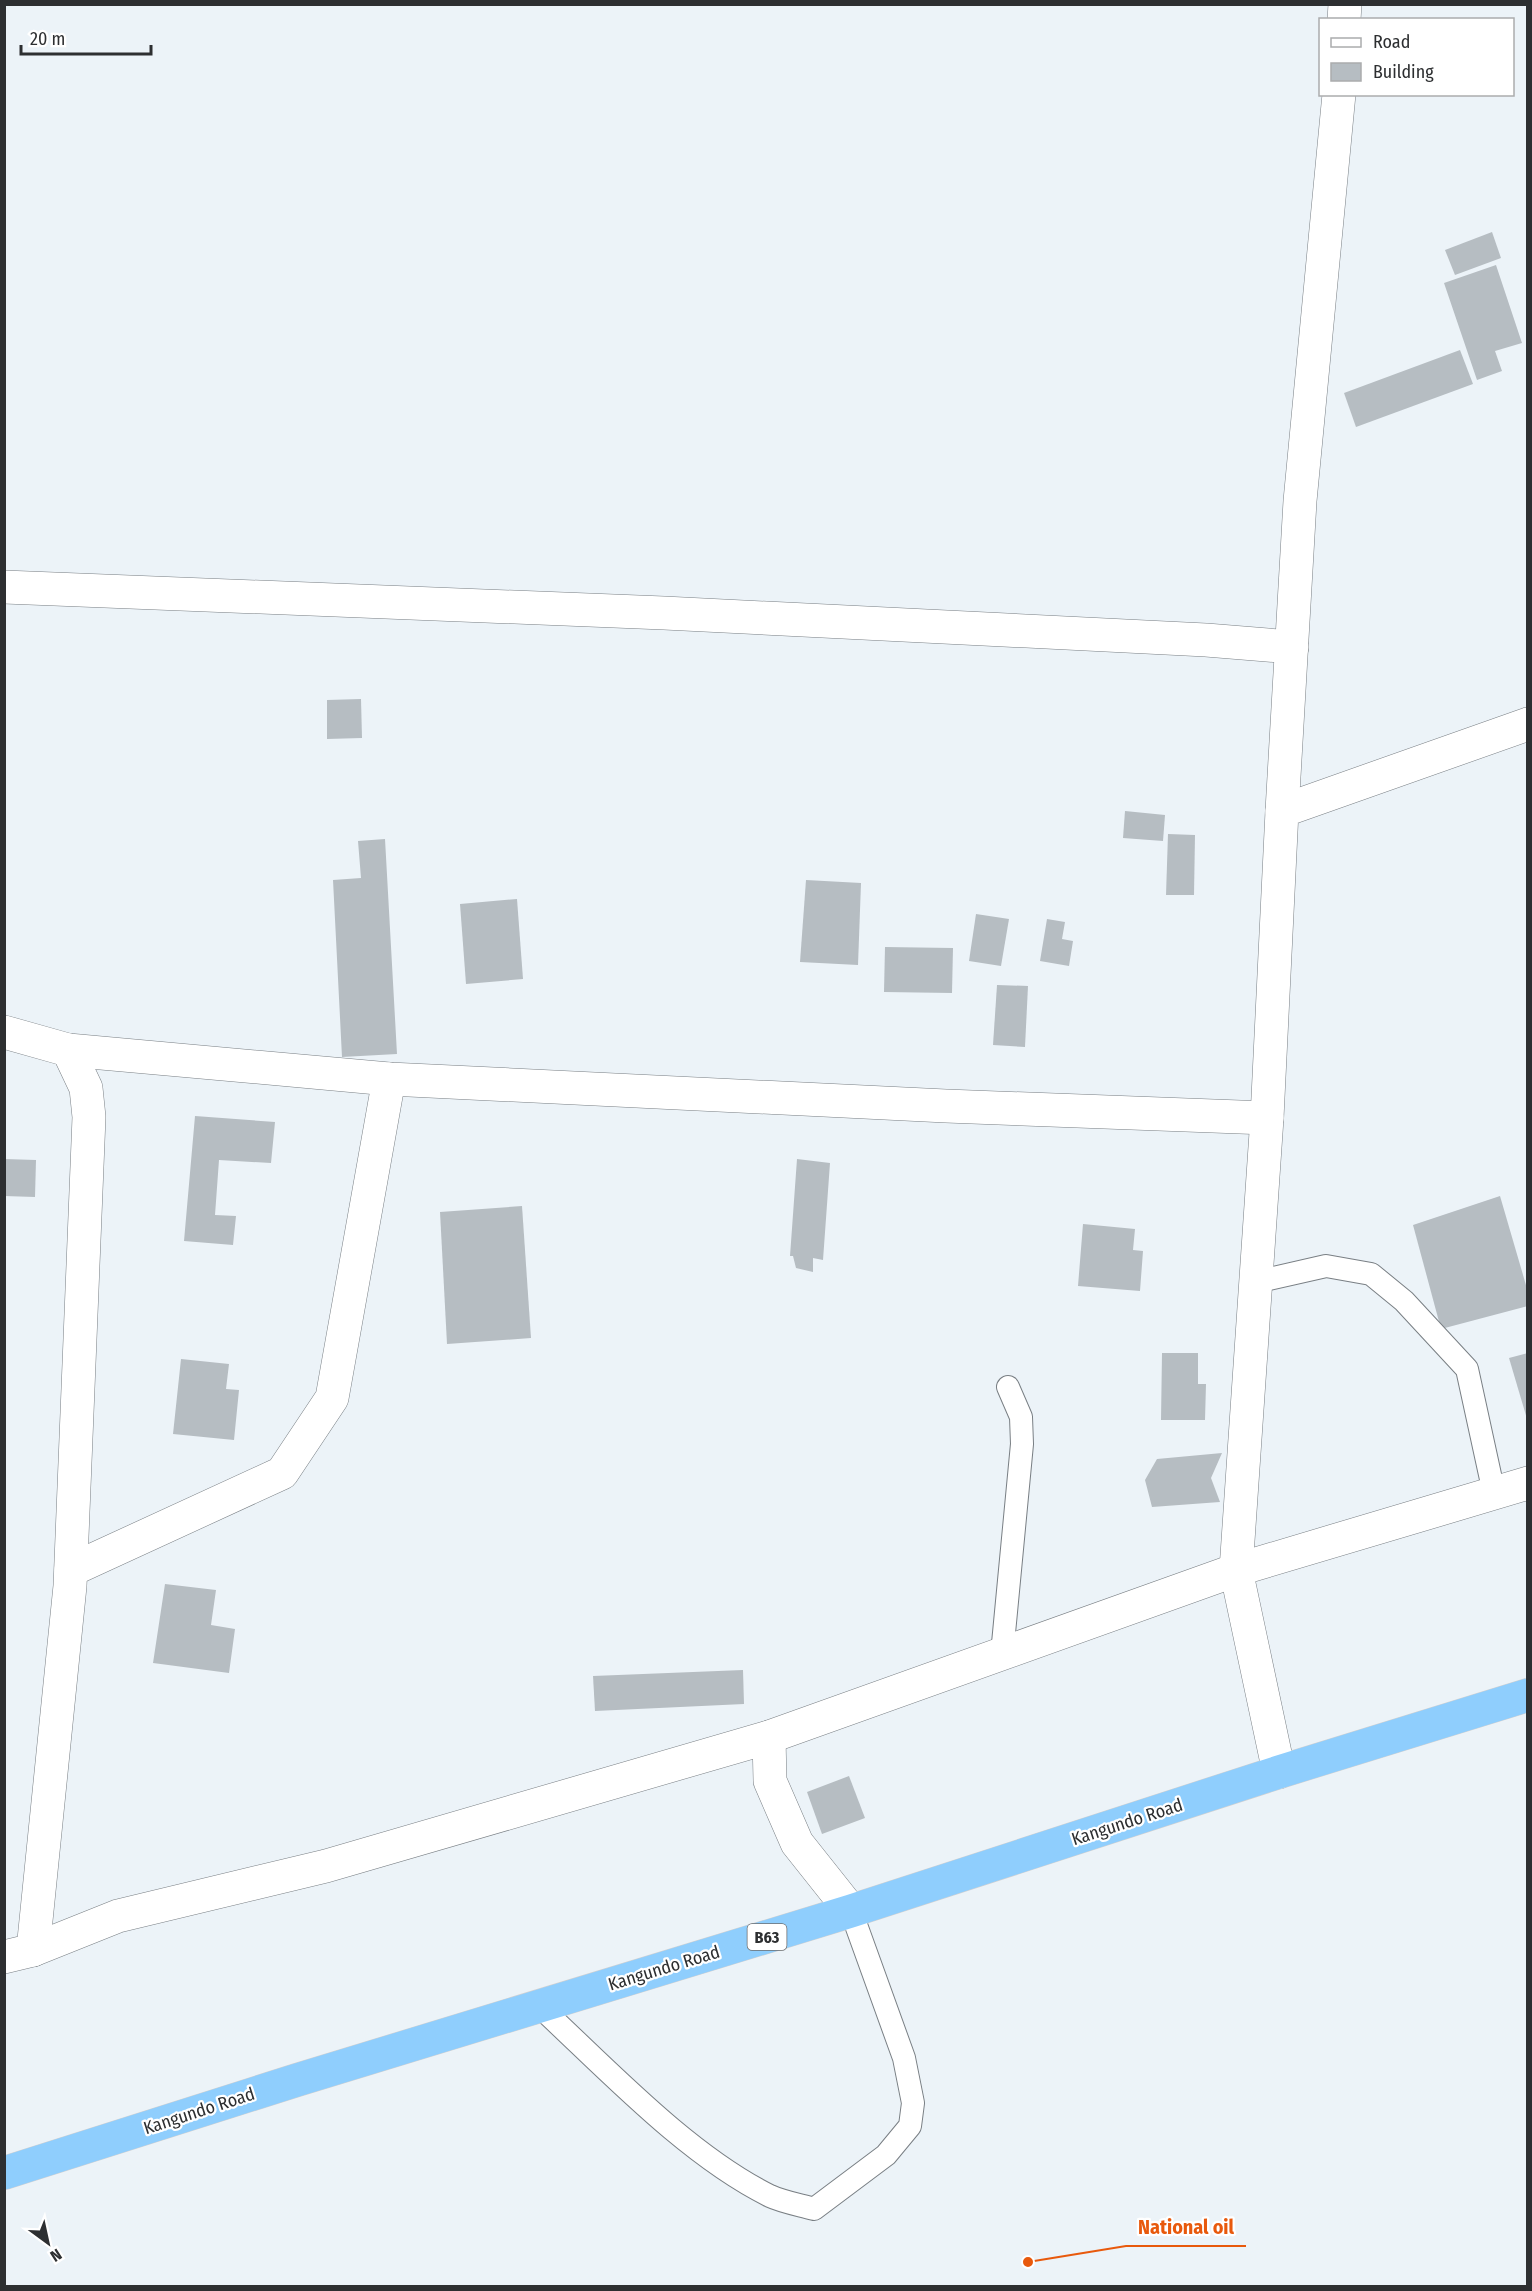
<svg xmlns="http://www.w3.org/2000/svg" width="1532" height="2291" viewBox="0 0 1532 2291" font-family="'Fira Sans Condensed',sans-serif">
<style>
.building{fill:#b6bdc2}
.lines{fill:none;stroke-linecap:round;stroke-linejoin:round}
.lane-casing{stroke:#797f84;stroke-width:24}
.street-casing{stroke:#797f84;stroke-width:34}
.highway-casing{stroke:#d1d1d2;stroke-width:34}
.lane{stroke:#fff;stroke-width:22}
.street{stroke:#fff;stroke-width:33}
.highway{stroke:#8fcefd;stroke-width:33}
.labels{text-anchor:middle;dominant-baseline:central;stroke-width:4.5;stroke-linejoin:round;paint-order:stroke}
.shield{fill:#fff;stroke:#6c6d6f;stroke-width:1.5}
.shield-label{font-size:16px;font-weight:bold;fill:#2d2f31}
.street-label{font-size:18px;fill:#2d2f31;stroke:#fff}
.leader{fill:none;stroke:#e8590c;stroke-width:2}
.callout-dot{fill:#e8590c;stroke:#fff;stroke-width:2}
.callout-label{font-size:20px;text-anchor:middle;font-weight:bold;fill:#e8590c;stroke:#fff;stroke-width:4.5;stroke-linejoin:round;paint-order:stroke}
</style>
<rect width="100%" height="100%" fill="#ecf3f8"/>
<g class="building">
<polygon points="1492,232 1501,258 1455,275 1445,250"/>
<polygon points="1496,265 1522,343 1495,351 1502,371 1477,380 1444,283"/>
<polygon points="1460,350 1473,384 1356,427 1344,393"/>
<polygon points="361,699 362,738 327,739 327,700"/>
<polygon points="1125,811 1165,815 1163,841 1123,838"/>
<polygon points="1168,834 1195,835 1194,895 1166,895"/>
<polygon points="385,839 397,1054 342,1057 333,880 361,878 358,841"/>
<polygon points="806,880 861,883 858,965 800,962"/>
<polygon points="517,899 523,979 466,984 460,904"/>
<polygon points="976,914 1009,919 1001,966 969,961"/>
<polygon points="1047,919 1065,922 1062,939 1073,941 1069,966 1040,961"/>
<polygon points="885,947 953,948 952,993 884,992"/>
<polygon points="997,985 1028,986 1025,1047 993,1045"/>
<polygon points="195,1116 275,1122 271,1163 219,1160 215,1215 236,1216 233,1245 184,1241"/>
<polygon points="4,1159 36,1160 35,1197 4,1196"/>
<polygon points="797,1159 830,1163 823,1260 813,1258 813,1272 796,1268 793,1256 790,1256"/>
<polygon points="1500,1196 1528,1292 1528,1306 1441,1329 1413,1225"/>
<polygon points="522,1206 531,1338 447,1344 440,1212"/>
<polygon points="1083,1224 1135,1229 1133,1250 1143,1251 1140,1291 1078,1286"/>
<polygon points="1162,1353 1198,1353 1198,1384 1206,1384 1205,1420 1161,1420"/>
<polygon points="1528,1353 1528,1419 1527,1419 1509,1358"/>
<polygon points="181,1359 229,1364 226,1389 239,1390 234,1440 173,1434"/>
<polygon points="1222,1453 1211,1478 1220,1502 1152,1507 1145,1480 1157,1459"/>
<polygon points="165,1584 216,1590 211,1625 235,1629 229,1673 153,1663"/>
<polygon points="743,1670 744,1704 595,1711 593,1676"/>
<polygon points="849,1776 865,1818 822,1834 807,1792"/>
</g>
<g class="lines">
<defs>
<g id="lane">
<polyline points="1256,1282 1326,1266 1371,1274 1404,1301 1467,1369 1494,1493"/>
<polyline points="1002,1654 1022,1444 1021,1417 1008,1387"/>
<path d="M 539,2006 C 607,2069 687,2155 770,2196 C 783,2202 800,2205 814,2209 L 886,2155 L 910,2126 L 913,2103 L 904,2058 L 851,1911"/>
</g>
<g id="street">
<polyline points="1344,20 1345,4"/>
<polyline points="4,587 664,613 1206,640 1292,647"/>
<polyline points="1282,811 1300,501 1339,94"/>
<polyline points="4,1032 68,1050 86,1088 89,1117 70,1586 33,1950"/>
<polyline points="68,1050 389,1079 946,1106 1267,1118"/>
<polyline points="71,1570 282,1473 332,1398 389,1079"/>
<polyline points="769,1737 770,1781 797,1843 851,1911"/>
<polyline points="1279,1772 1236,1570 1267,1118 1282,811 1528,724"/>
<polyline points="4,1957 33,1950 118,1916 326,1866 769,1737 1236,1570 1528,1483"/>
</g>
<polyline id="highway" points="4,2173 297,2080 851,1911 1279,1772 1528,1695"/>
</defs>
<use href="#lane" class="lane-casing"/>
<use href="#street" class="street-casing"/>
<use href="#highway" class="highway-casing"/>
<use href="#lane" class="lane"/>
<use href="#street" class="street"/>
<use href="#highway" class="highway"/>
</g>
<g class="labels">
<rect class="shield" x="747.5" y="1924" width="39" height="26" rx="4.5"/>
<g class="shield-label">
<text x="767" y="1937">B63</text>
</g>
<g class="street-label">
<text transform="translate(1127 1822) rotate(-18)">Kangundo Road</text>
<text transform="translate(664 1968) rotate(-17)">Kangundo Road</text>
<text transform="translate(199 2111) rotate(-18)">Kangundo Road</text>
</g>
</g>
<path class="leader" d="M1028 2262L1126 2246H1246"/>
<circle class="callout-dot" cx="1028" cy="2262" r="6"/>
<g class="callout-label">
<text x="1186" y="2234">National oil</text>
</g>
<rect width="1532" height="2291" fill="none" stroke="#2d2f31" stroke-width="12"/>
<rect x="1319" y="18" width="195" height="78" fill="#ffffff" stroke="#abacad" stroke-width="1.5"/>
<rect x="1331" y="38" width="30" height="9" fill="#ffffff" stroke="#abacad" stroke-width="1.5"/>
<text x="1373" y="48" font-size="18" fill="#2d2f31">Road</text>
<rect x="1331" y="63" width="30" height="18" fill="#b6bdc2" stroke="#abacad" stroke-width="1.5"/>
<text x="1373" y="78" font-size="18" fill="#2d2f31">Building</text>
<g transform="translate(48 2243) rotate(147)" stroke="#ffffff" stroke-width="4.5" paint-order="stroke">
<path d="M0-4.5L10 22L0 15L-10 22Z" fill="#2d2f31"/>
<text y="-9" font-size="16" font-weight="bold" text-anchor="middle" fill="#2d2f31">N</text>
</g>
<path d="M21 45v9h130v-9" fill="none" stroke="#2d2f31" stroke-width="3"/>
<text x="30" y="45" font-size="18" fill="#2d2f31" stroke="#ffffff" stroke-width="4.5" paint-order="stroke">20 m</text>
</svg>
